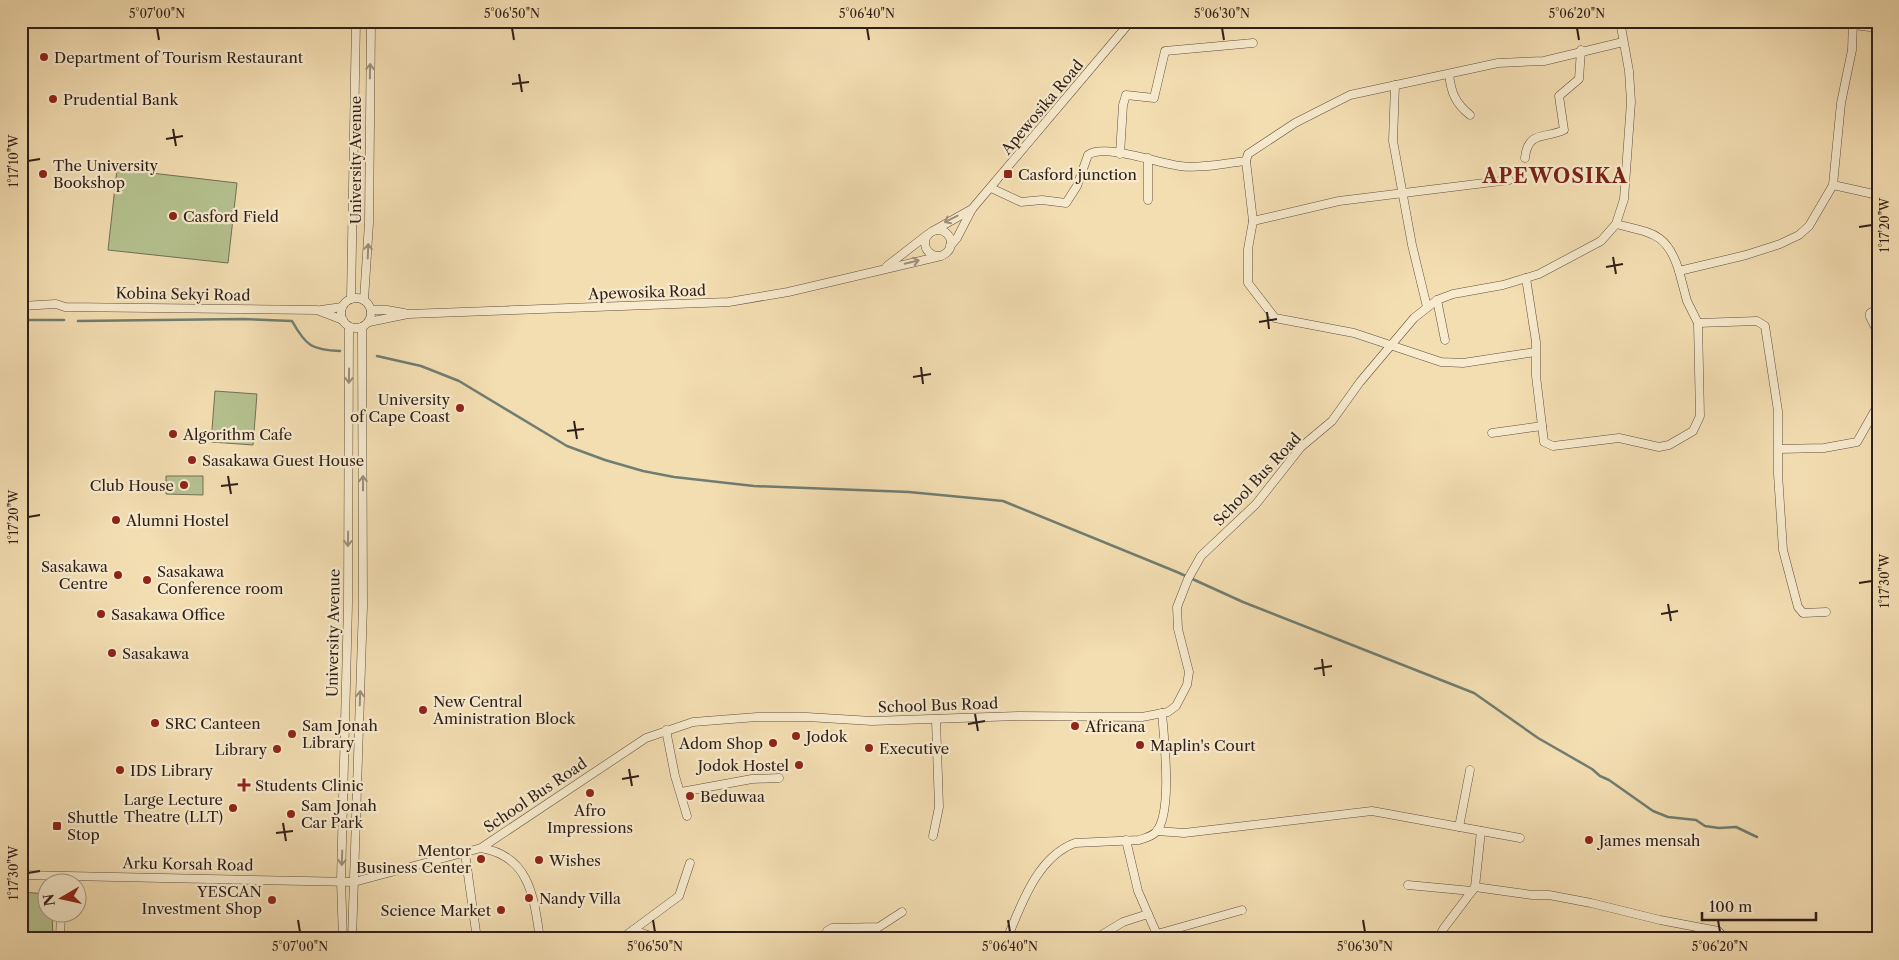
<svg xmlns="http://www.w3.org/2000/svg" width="1899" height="960" viewBox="0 0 1899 960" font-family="'Libre Caslon Text',serif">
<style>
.green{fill:#b5c290;stroke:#727054}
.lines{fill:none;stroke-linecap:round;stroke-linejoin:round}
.stream{stroke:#707d71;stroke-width:2.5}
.minor-casing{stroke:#604f3f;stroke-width:9}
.minor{stroke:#f7eacd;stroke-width:8}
.oneway{stroke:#9d8f7c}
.ticks{fill:none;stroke:#2f1f19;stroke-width:2}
.poi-dot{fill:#8f2418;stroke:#f7eacd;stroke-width:2}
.labels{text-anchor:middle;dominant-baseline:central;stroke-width:4.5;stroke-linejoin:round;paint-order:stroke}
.poi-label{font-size:15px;fill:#2f1f19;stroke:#f7eacd;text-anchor:start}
.street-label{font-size:15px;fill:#2f1f19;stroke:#f7eacd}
.district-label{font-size:20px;font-weight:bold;letter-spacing:1px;fill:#7a1f14;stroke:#f7eacd}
.neatline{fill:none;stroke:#2f1f19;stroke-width:2}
.ticks-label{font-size:12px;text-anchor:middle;fill:#2f1f19}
</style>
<rect width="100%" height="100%" fill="#f3deb2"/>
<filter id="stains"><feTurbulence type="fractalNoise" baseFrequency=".004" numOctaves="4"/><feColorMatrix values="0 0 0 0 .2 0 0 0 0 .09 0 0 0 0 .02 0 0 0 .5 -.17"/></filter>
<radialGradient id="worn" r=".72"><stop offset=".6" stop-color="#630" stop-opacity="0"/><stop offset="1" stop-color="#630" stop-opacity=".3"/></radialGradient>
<g class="green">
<polygon points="117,169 237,183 228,263 108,250"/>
<polygon points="215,391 257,394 253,445 211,442"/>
<polygon points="166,476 203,476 203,495 166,494"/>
<polygon points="21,892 47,894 48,912 52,913 53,939 21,939"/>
</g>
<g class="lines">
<g class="stream">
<polyline points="21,320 64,320"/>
<path d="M 78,321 L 243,319 L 292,321 C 306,346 312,350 340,351"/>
<polyline points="377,356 421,366 459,381 567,446 605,460 643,471 674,477 754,486 909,492 1003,501 1177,572 1243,602 1474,693 1538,738 1592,769 1600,776 1609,780 1653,811 1668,817 1696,820 1705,826 1719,828 1736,827 1757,837"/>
</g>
<defs>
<g id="minor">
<polyline points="1853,25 1878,28"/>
<path d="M 1449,74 C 1451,92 1455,103 1470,115"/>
<polyline points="1395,85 1393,141 1412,245 1427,307"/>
<polyline points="1120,154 1123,105 1126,95 1154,98 1165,51 1253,43"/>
<polyline points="1148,158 1148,200"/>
<path d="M 1525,158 C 1528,130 1545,139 1564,130 L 1559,96 L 1579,79 L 1581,50"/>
<polyline points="1833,185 1878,195"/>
<path d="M 991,188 L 1021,202 L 1042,200 L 1066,203 L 1077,186 L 1088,155 C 1105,143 1160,164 1180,166 C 1201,169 1225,163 1246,161"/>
<polyline points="1253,221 1339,201 1509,180"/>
<path d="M 1616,224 C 1651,233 1667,232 1679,271 L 1746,255 L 1780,244 L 1799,235 L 1809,226 L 1833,185 L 1841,103 L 1852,50 L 1853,21"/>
<circle cx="938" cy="243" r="13"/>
<polyline points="933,231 972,209"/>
<polyline points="950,246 957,238 972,209 1131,21"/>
<polyline points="887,266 927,235"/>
<polyline points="1526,278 1536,342 1536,376 1544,442 1553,446 1619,438 1659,447 1669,445 1693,431 1700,416 1698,323 1687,301 1679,271"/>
<circle cx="356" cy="313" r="15"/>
<polyline points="351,299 356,21"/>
<polyline points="364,300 369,223 371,21"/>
<polyline points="1437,300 1445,340"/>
<polyline points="21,306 56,304 65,307 317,310 343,320"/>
<polyline points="1878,309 1870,313 1870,317 1878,333"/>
<polyline points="321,310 342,307"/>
<polyline points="371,310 387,310 404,313"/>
<polyline points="369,322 408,314 729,302 788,292 941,256"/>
<polyline points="1698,323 1757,321 1765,326 1778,411 1778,474 1783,550 1798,607 1803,613 1826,612"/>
<polyline points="1535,352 1463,363 1441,362 1354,333 1275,318 1248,283 1248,249 1253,221 1246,161 1248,154 1295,123 1350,95 1498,63 1544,61 1623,42"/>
<polyline points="1492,433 1542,426"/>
<polyline points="1779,449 1824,448 1857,442 1878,405"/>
<polyline points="666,730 675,776 687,816"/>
<polyline points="681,792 752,779 779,778"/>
<polyline points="1459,827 1470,770"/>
<polyline points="1157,831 1184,833 1372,811 1520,838"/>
<polyline points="933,836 939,807 936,720"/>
<polyline points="1126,840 1138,891 1159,939"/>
<polyline points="481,848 646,738 693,722 757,717 807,717 872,721 1018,716 1142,717 1168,712 1176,706 1187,685 1189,672 1178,629 1177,607 1188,579 1201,556 1256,504 1301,447 1332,421 1360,382 1414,318 1437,300 1453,294 1503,285 1539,274 1601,241 1616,224 1624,199 1631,102 1629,71 1620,21"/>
<polyline points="465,853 477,939"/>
<path d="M 21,875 L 354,882 L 481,848 C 530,856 534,898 540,939"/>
<polyline points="1408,885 1472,891"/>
<polyline points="1475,887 1532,895 1549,895 1591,903 1660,920 1718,931 1726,939"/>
<polyline points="633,930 659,939"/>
<polyline points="1157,934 1242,910"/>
<polyline points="60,939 61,912"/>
<polyline points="343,939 341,881 348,604 349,327"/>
<polyline points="352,939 363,606 362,327"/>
<polyline points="621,939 679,896 690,863"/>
<polyline points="826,939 827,931 832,928 879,927 902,912"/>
<path d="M 1007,939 C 1021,905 1037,857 1075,843 L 1139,840 C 1145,838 1151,837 1156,832 C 1173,813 1164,739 1162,713"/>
<polyline points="1095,939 1123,922 1148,914"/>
<polyline points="1438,939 1444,928 1475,887 1481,831"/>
</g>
</defs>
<use href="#minor" class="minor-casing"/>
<use href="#minor" class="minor"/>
</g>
<defs><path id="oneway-shaft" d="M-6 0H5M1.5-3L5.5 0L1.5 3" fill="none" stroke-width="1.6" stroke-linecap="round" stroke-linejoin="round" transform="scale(1.25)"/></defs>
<g class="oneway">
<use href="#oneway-shaft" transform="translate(370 71) rotate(-89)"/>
<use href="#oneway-shaft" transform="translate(951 219) rotate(153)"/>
<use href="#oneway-shaft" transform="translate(368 251) rotate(-88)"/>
<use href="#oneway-shaft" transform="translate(912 262) rotate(-13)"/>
<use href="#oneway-shaft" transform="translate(349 376) rotate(91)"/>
<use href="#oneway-shaft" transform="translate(363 483) rotate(-90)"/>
<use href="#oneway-shaft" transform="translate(348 539) rotate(91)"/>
<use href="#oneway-shaft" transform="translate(360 698) rotate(-88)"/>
<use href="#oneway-shaft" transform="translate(342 858) rotate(92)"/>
</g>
<path class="ticks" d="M 157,28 L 159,40M 512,28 L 514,40M 867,28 L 869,40M 1222,28 L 1224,40M 1577,28 L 1579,40M 519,74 L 522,92M 512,84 L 529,82M 173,129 L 176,146M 166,139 L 183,136M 28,161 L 40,159M 1859,227 L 1872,225M 1613,257 L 1616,274M 1606,267 L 1623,264M 1267,312 L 1269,329M 1259,322 L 1277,319M 921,367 L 923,384M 913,377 L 931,374M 574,421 L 577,439M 567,431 L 584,429M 228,476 L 231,494M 221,486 L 238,484M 28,517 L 40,515M 1859,583 L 1872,581M 1668,604 L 1671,621M 1661,614 L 1678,611M 1322,659 L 1324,676M 1314,669 L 1332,666M 975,714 L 978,731M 968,724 L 985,721M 629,769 L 632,786M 622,779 L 639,776M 283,823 L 286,841M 276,833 L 293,831M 28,873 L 40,871M 298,920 L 300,932M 653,920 L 655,932M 1008,920 L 1010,932M 1363,920 L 1365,932M 1718,920 L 1720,932"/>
<g class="poi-dot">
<circle cx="44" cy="57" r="5"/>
<circle cx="53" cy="99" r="5"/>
<circle cx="43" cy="174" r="5"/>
<rect x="1003" y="169" width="10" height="10" rx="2.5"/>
<circle cx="173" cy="216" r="5"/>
<circle cx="460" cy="408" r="5"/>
<circle cx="173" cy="434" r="5"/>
<circle cx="192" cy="460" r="5"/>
<circle cx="184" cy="485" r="5"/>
<circle cx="116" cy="520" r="5"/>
<circle cx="118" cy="575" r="5"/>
<circle cx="147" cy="580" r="5"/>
<circle cx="101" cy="614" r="5"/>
<circle cx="112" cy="653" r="5"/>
<circle cx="423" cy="710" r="5"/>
<circle cx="155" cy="723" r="5"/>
<circle cx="1075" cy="726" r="5"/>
<circle cx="292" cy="734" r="5"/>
<circle cx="796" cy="736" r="5"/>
<circle cx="773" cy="743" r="5"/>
<circle cx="1140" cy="745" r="5"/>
<circle cx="869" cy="748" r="5"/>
<circle cx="277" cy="749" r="5"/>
<circle cx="799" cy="765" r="5"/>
<circle cx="120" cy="770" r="5"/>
<path d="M241.5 777.5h5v5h5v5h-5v5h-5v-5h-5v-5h5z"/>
<circle cx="590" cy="793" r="5"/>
<circle cx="690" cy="796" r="5"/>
<circle cx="233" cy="808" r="5"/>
<circle cx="291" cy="814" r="5"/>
<rect x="52" y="821" width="10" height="10" rx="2.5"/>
<circle cx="1589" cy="840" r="5"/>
<circle cx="481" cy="859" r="5"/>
<circle cx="539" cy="860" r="5"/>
<circle cx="529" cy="898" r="5"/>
<circle cx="272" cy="900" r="5"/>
<circle cx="501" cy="910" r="5"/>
</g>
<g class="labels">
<g class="poi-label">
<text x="54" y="57">Department of Tourism Restaurant</text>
<text x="63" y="99">Prudential Bank</text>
<text x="53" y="165">The University<tspan x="53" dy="17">Bookshop</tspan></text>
<text x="1018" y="174">Casford junction</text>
<text x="183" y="216">Casford Field</text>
<text x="450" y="399" text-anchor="end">University<tspan x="450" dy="17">of Cape Coast</tspan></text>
<text x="183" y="434">Algorithm Cafe</text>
<text x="202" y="460">Sasakawa Guest House</text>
<text x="174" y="485" text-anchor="end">Club House</text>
<text x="126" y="520">Alumni Hostel</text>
<text x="108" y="566" text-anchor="end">Sasakawa<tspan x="108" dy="17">Centre</tspan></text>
<text x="157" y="571">Sasakawa<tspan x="157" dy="17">Conference room</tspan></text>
<text x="111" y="614">Sasakawa Office</text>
<text x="122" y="653">Sasakawa</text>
<text x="433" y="701">New Central<tspan x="433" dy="17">Aministration Block</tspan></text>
<text x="165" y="723">SRC Canteen</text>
<text x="302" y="725">Sam Jonah<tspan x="302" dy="17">Library</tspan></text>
<text x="1085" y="726">Africana</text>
<text x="806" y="736">Jodok</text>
<text x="763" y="743" text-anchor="end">Adom Shop</text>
<text x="1150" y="745">Maplin's Court</text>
<text x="879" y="748">Executive</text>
<text x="267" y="749" text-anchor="end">Library</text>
<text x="789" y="765" text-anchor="end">Jodok Hostel</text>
<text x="130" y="770">IDS Library</text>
<text x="255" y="785">Students Clinic</text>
<text x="700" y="796">Beduwaa</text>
<text x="223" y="799" text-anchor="end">Large Lecture<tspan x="223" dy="17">Theatre (LLT)</tspan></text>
<text x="301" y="805">Sam Jonah<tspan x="301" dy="17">Car Park</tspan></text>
<text x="590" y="810" text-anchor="middle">Afro<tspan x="590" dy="17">Impressions</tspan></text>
<text x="67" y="817">Shuttle<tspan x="67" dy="17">Stop</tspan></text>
<text x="1599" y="840">James mensah</text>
<text x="471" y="850" text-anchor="end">Mentor<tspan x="471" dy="17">Business Center</tspan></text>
<text x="549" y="860">Wishes</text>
<text x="262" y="891" text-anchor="end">YESCAN<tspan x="262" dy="17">Investment Shop</tspan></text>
<text x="539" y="898">Nandy Villa</text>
<text x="491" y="910" text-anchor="end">Science Market</text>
</g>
<g class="street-label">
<text transform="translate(1042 107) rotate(-50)">Apewosika Road</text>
<text transform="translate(355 160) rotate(-90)">University Avenue</text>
<text transform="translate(647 292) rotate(-2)">Apewosika Road</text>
<text transform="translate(183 294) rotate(1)">Kobina Sekyi Road</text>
<text transform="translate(1257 479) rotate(-47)">School Bus Road</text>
<text transform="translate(333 633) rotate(-89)">University Avenue</text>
<text transform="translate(938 705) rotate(-2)">School Bus Road</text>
<text transform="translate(535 795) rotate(-34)">School Bus Road</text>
<text transform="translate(188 864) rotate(1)">Arku Korsah Road</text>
</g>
<g class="district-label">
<text x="1555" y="176">APEWOSIKA</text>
</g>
</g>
<rect width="1899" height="960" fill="none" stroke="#f3deb2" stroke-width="55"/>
<g transform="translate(62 898) rotate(261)"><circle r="24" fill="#f7eacd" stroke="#a79985"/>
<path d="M0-4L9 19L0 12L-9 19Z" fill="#8f2418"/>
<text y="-8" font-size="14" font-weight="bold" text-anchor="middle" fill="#2f1f19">N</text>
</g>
<path d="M1702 912v8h114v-8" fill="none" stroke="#2f1f19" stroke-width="2.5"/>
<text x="1709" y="912" font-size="15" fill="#2f1f19" stroke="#f7eacd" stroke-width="4" paint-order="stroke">100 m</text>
<rect x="28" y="28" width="1844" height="904" class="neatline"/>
<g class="ticks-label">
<text x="157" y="18">5°07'00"N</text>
<text x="512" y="18">5°06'50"N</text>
<text x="867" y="18">5°06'40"N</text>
<text x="1222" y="18">5°06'30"N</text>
<text x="1577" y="18">5°06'20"N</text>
<text transform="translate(14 161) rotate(-90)" y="4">1°17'10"W</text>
<text transform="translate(1885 225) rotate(-90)" y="4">1°17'20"W</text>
<text transform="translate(14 517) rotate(-90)" y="4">1°17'20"W</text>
<text transform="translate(1885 581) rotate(-90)" y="4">1°17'30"W</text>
<text transform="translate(14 873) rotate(-90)" y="4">1°17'30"W</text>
<text x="300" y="951">5°07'00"N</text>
<text x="655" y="951">5°06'50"N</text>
<text x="1010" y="951">5°06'40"N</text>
<text x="1365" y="951">5°06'30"N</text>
<text x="1720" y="951">5°06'20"N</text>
</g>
<rect width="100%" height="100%" filter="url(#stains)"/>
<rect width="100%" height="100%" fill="url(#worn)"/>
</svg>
